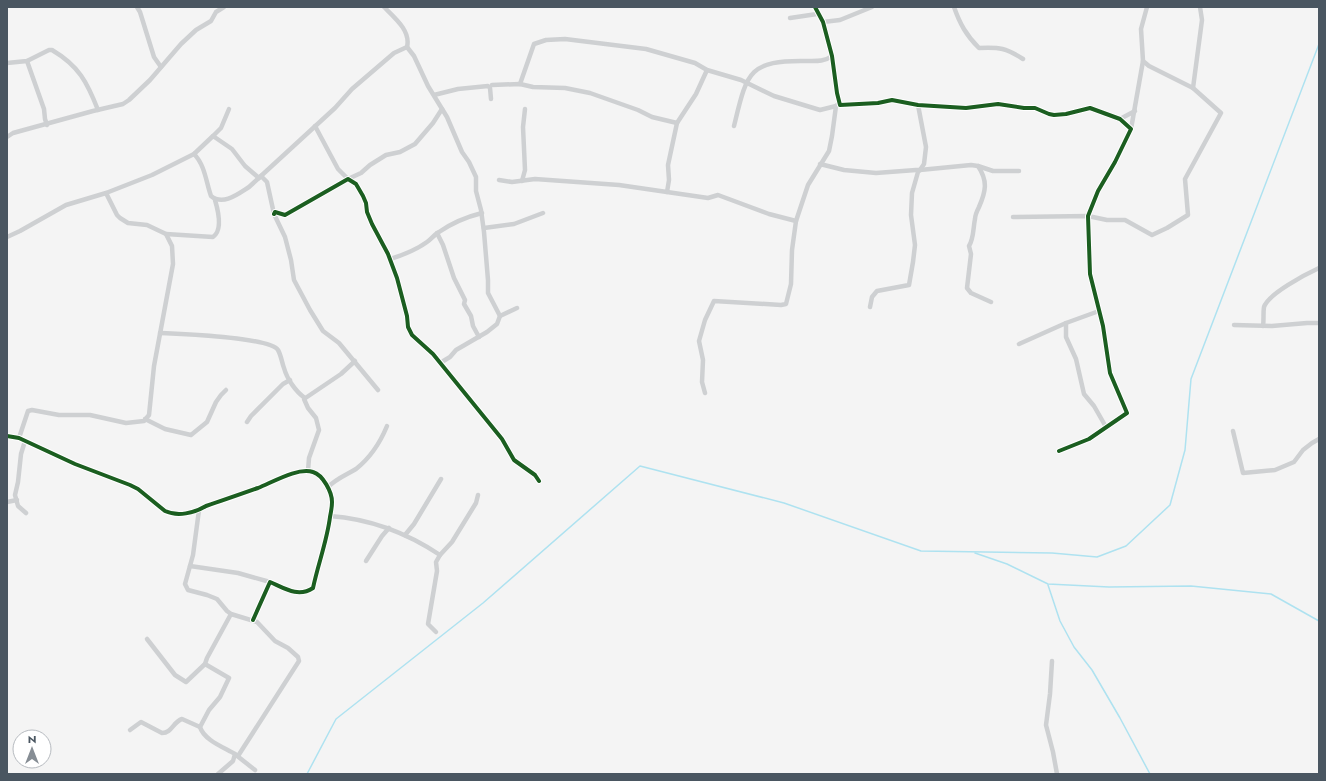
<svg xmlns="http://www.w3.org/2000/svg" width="1326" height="781" viewBox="0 0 1326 781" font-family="Jost,sans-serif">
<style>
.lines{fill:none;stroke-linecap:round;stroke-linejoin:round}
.stream{stroke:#aee2f0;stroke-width:1.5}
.minor{stroke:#ced0d2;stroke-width:4.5}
.cycleway-casing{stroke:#fff;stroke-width:6}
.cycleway{stroke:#1b5e20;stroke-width:4}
</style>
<rect width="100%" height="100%" fill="#f4f4f4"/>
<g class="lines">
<g class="stream">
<polyline points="975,553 1007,564 1048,584 1109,587 1191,586 1271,594 1319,621"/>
<polyline points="1048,585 1060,621 1074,647 1092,670 1120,718 1150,774"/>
<polyline points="307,774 336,719 483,603 640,466 784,503 921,551 1052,553 1097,557 1126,546 1170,505 1185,450 1191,379 1319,44"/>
</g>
<g class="minor">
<polyline points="137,7 140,12 154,57 161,67"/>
<polyline points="815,7 823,22 832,56 837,93 840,105 878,103 892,100 918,105 966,108 998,104 1024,108 1035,108 1049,114 1054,115 1066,114 1090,108 1120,119 1131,129 1115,162 1098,191 1088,216 1090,274 1103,326 1110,373 1127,413 1089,439 1059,451"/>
<path d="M 954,7 C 960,24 966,35 979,48 C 1000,47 1006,48 1023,59"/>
<polyline points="790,18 817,14"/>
<polyline points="823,22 840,20 872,7"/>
<polyline points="407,47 414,56 428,86 447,117 462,152 469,162 476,177 476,191 481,210 484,232 488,280 488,293 500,316 517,308"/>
<polyline points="27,61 44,109 45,119 47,125"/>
<path d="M 7,63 L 27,61 L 49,50 L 52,50 C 79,66 87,82 98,110"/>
<polyline points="520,84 534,44 546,40 565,39 646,49 695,63 707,70 741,80 774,96 820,110 836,106"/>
<polyline points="492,85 520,84 533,87 565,88 590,93 638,110 652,117 677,123 668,165 669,180 667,192 619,185 535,179 512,182 499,180"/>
<polyline points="1193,88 1202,20 1200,7"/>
<polyline points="434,95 458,89 488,86 490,88 491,99"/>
<polyline points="1120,119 1135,111"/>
<polyline points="677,123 696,94 707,70"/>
<polyline points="315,126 338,169 348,179 361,173 370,165 386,155 400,152 415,144 433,123 442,109"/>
<path d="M 734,126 C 747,73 748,60 806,61 C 816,61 824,62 832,56"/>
<polyline points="1131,129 1143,61"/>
<polyline points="213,136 221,128 229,109"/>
<polyline points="7,137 13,133 93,111 123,104 129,100 150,80 181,44 196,30 211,21 216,12 224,7"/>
<path d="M 194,154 C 205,165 206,182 211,196 C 223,206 238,194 249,187 L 335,108 L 352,89 L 394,53 L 407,47 C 411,31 395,18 384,7"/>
<polyline points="820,164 844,170 876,173 916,170 920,170 971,165 978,166 993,171 1019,171"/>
<path d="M 978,166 C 988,181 986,191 979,207 C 977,211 975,215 975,219 C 973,228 974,238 969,246 L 971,254 L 967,288 L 971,293 L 991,302"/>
<polyline points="261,176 267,182 274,214 285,237 291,260 294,280 310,310 323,331 339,343 378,390"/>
<polyline points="522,181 525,170 523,127 525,109"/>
<polyline points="667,192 708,198 718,195 769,214 796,221"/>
<polyline points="274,214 275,212 285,215 348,179 356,184 363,196 366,203 367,212 372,224 388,254 397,278 407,316 408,327 412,335 433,354 502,439 514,460 535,475 539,481"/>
<polyline points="1013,217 1088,216 1107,220 1125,220 1152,235 1167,228 1188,215 1185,179 1221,113 1193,88 1149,66 1143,61 1141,29 1147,7"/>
<polyline points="484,228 514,224 543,213"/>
<polyline points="437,233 443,245 454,278 465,300 464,304 471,316 473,326 479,337"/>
<path d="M 166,234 L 213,237 C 223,230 218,210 215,200"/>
<polyline points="7,237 20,231 66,205 106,193 152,175 194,154 213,136 232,149 245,166 259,178"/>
<path d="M 390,259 C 403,255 416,250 427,242 C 431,239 434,235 439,232 C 452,223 466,217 482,213"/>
<polyline points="870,307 872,297 877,291 909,285 913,262 915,245 911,215 912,193 918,172 920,170 924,164 926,147 918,105"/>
<polyline points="1066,323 1066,337 1076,359 1084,394 1094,406 1106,427"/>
<polyline points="1234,325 1272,326 1307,323 1319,323"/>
<path d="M 1263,326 C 1264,320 1263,313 1264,307 C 1268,294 1306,274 1319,268"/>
<path d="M 160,333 C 179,334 269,337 278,350 C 281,355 282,363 284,368 C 287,379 296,392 305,398"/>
<polyline points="1019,344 1066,323 1099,311"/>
<polyline points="440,363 450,357 456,350 487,332 497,324 500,316"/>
<polyline points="705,393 702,382 703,360 699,341 705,320 714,301 781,305 786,304 791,284 792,250 796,221 808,185 829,151 832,136 836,106 839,103"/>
<polyline points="145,419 165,429 191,435 207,422 216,402 221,395 226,390"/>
<polyline points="247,422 251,416 283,384 290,380"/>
<polyline points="1233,431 1243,473 1275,470 1294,462 1303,450 1312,443 1319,439"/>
<path d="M 7,436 L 19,438 L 75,464 L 130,485 L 138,489 L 165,511 C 178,517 194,513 206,506 C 224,500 241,494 258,488 C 273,482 298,467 313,472 C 323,475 332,492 332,502 C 332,506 331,512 330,517 C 327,541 318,564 313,588 C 298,598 284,588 270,582 L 253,620"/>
<polyline points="19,438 28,411 32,410 59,415 90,415 126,423 144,421 149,415 154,366 173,264 172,246 166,234 147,225 128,223 120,218 117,215 106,193"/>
<polyline points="25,441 21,454 18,482 15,495 18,506 26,513"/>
<polyline points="308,471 309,458 319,430 316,418 308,408 304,399 341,374 355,361"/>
<path d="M 327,488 C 335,479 346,475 356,469 C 370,458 380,443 387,426"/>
<polyline points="7,502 17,500"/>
<polyline points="199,510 193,555 185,584 188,590 207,595 217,599 227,611 231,614 257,622 275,641 288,648 298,657 299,661 238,756"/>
<path d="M 330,516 C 371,519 407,533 440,555 L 452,542 L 476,503 L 478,495"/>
<polyline points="405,535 414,524 441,479"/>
<polyline points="366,561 382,536 389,528"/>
<polyline points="190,566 238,573 270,582"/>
<polyline points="436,632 428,624 437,571 436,562 440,555"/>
<polyline points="147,639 175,675 186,682 205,664"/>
<polyline points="1052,661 1050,694 1046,725 1053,752 1057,774"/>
<path d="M 130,730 L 141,722 L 162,733 C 172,733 173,722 182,719 L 200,727"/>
<polyline points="236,755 255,770"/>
<path d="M 218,774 L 233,761 L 235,754 C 223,747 204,740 200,727 L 209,710 L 220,697 L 229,678 L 205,664 L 207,658 L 231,614"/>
</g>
<defs>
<g id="cycleway">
<polyline points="815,7 823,22 832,56 837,93 840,105 878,103 892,100 918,105 966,108 998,104 1024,108 1035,108 1049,114 1054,115 1066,114 1090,108 1120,119 1131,129 1115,162 1098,191 1088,216 1090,274 1103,326 1110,373 1127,413 1089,439 1059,451"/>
<polyline points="274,214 275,212 285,215 348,179 356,184 363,196 366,203 367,212 372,224 388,254 397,278 407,316 408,327 412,335 433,354 502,439 514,460 535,475 539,481"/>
<path d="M 7,436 L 19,438 L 75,464 L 130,485 L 138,489 L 165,511 C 178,517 194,513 206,506 C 224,500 241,494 258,488 C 273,482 298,467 313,472 C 323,475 332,492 332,502 C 332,506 331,512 330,517 C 327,541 318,564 313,588 C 298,598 284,588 270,582 L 253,620"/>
</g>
</defs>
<use href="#cycleway" class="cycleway-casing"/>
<use href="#cycleway" class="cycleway"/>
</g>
<rect width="1326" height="781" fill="none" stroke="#4a5661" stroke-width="16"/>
<g transform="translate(32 749)"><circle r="19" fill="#ffffff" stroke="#b7bbc0"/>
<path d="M0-3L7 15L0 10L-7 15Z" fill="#868d94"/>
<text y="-6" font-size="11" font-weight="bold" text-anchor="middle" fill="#4a5661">N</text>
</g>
</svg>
